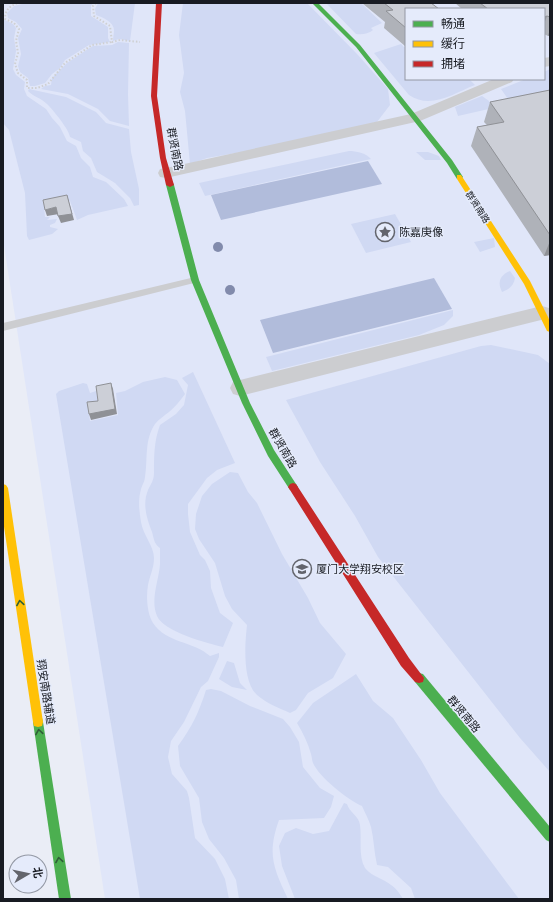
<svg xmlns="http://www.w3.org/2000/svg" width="553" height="902" viewBox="0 0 553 902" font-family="Jost,'Noto Sans SC',sans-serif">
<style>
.built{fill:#e0e6f9;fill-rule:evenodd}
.green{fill:#d0d9f3}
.water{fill:#b1bcdb}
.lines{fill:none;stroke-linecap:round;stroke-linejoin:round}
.path{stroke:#cfd0d2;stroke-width:2;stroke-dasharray:1.5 2;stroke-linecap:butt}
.lane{fill:#cccdd0;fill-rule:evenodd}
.street{fill:#cccdd0;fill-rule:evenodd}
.fast{fill:#4caf50;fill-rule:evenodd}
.slow{fill:#ffc107;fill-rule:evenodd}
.jam{fill:#c62828;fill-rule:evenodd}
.tree{fill:#828bac}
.wall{fill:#afb2b9}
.shaded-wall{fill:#8f9196}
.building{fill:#cccfd7;stroke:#8f9196}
.oneway{stroke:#2f5e37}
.labels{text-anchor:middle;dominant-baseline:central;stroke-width:3;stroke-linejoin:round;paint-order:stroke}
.far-street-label{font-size:9px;fill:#181b22;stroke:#e5ebfb}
.street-label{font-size:11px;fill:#181b22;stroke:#e5ebfb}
.poi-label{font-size:11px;fill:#181b22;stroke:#e5ebfb;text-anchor:start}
</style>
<rect width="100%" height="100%" fill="#eaedf6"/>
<path class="built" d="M 3,3 L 550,3 L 550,899 L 105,899 L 3,239 ZM 406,9 L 544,9 L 544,79 L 406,79 Z"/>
<g class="green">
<polygon points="26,3 93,3 91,6 91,16 108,27 108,38 110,42 89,45 65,60 60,68 52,74 45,83 35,86 30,86 28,78 20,72 18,66 21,54 18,38 22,29 16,22 8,18 7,13 14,6"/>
<path d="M 98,3 L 135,3 L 130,41 L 119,39 L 113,41 C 113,37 114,34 114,30 C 114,22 102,17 96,15 L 95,9 Z"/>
<polygon points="183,3 307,3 358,55 388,89 390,105 377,122 271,147 207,158 190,164 185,111 180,92 184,73 179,35"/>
<path d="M 326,3 L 361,3 L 382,23 L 371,28 L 373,30 C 368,34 362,35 356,34 Z"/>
<polygon points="3,19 13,24 16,28 14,38 16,51 13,69 16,75 25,82 24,89 27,96 46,109 52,118 60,127 67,141 76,146 81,158 90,167 93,177 106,182 124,199 128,206 88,215 77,220 70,201 44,207 45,217 50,217 47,220 57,219 55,223 50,225 50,227 58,229 52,234 29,240 27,236 25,193 9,130 3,123"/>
<polygon points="118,42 129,43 128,94 129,126 110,121 98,109 68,94 41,89 45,86 51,85 52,78 67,63 88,49 93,46 112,45"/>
<path d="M 401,44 L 404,47 L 406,46 L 406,79 L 469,79 L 475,85 C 454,93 431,110 409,95 L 374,53 Z"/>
<polygon points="550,69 550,98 512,105 501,89 526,79 544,79 544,72"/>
<path d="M 29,89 L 66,97 L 96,112 L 106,123 L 129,129 L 131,152 L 139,189 L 139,205 L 134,206 L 130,198 L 115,183 L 97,172 L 91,158 L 83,151 L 81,142 L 70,137 C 69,129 53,110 47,104 C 41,98 34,97 28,91 Z"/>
<polygon points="482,96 489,101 493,108 458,116 455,107"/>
<path d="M 349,151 C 356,151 366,153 371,159 L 205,196 L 199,183 Z"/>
<polygon points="416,152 428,152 439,156 441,160 425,160"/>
<polygon points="395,214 411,242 366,253 351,224"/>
<polygon points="494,238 495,247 480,252 474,242"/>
<path d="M 510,271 L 515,278 C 514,285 509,290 502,292 C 497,282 500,275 510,271 Z"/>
<polygon points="453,310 453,316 444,325 419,335 272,371 266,357"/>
<polygon points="491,345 538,355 550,364 550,772 520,738 378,557 355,516 320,462 286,400 481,346"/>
<path d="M 193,372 L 235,463 L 217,470 L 207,478 L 188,504 L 188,514 L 190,532 L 200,555 L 205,560 L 210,571 L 211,588 L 220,613 L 233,623 L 223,647 C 207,643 164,632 157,616 C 150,600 159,580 160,564 C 160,559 160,553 160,548 C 154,544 154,539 152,532 C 147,519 142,505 148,490 C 151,484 154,480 154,473 C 154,456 154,441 160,425 L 176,414 L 184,405 L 188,385 L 182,378 Z"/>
<path d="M 165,377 L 177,380 L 185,394 C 180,401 175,407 169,412 C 164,416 159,419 155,424 C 144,440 148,460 145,477 C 145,481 142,485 141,489 C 138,500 139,510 141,522 C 143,535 154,546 154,558 C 154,568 150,575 148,585 C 146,597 147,613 153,623 C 166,643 193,641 210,656 L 219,653 L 219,657 L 208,681 L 201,687 L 184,722 L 171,741 L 168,757 L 172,774 L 187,791 L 189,798 L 195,838 L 215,859 L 225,879 L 229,899 L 140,899 L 56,394 L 59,391 L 83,383 L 87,384 L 90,393 L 96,391 L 99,406 L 88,408 L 90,421 L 118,415 L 116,393 L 125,391 L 143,382 Z"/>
<path d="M 230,472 L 238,473 L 248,492 L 257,503 L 282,554 L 308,598 L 320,623 L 346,654 L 333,678 L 308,693 L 296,710 L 290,713 C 279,708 266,703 257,695 C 242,681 245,643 247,625 L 232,609 L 225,596 L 215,563 L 199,539 L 195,529 L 196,514 L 202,496 L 212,484 Z"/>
<polygon points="227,661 234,663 240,683 247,690 232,687 219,679"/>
<path d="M 356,674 L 373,701 L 393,718 L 421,760 L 440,793 L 519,899 L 415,899 L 411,888 L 388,867 L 377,865 C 374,852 374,840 371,827 C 369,820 365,813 362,806 C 348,800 319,777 313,763 C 312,761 312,757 311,754 C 308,743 303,733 297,723 L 313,703 Z"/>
<path d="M 211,689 L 221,691 L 250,706 L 283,719 L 290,727 L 299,742 L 303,767 L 320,788 L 334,796 L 331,807 L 324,818 L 279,820 C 267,854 273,867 288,899 L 239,899 L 236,880 L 224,858 L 209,839 L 202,822 L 199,798 L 180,766 L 178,746 C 192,727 199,712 206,690 Z"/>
<path d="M 344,803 L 347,804 C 349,812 359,816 360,825 C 362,838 358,856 365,868 C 372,877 383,878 391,885 C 396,888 400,894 403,899 L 295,899 L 282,866 L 279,846 L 285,833 L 296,828 L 313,834 L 329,831 Z"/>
</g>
<g class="water">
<polygon points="368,161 382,184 221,220 211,195"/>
<polygon points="434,278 452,309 273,353 260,320"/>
</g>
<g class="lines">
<g class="path">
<path d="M 17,3 C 9,7 5,10 5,19 L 14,23 L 19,29 L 16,41 L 18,53 L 15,64 L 18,73 L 27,80 L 27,88 L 37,88 L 48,84 L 65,63 L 92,45 L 112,42"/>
<polyline points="96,3 93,6 94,16 110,26 112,42 120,40 140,42"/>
</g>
<polygon class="lane" points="195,277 198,278 199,280 198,282 3,331 3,323"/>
<g class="street">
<polygon points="550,57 550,66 544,67 544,58"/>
<polygon points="494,79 514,79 512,82 420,121 166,178 160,177 158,173 160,169 166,168 411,114"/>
<polygon points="542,306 549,308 550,311 549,318 240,396 233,394 230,388 233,382 240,380"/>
</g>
<g class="fast">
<polygon points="312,3 318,3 360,45 452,160 463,177 461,179 457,179 447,163 356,47"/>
<polygon points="167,183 173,183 174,185 199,280 250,403 274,450 296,484 298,487 296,490 293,491 290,490 268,456 242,403 191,280 166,185"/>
<polygon points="419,673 423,674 550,827 550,842 546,840 415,682 414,678 415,674"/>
<polygon points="38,717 42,718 43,722 71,899 59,899 33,722 34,718"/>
</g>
<g class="slow">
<polygon points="457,175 461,175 530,281 550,321 550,332 547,331 524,284 457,179"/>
<polygon points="3,484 6,485 8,488 43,722 42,726 38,727 34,726 33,722 3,520"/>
</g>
<g class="jam">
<polygon points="156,3 162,3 157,96 166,158 174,185 170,187 166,185 160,158 151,96"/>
<polygon points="293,483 296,484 409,658 424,678 423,682 419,683 415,682 401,666 290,490 288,487 290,484"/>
</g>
</g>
<g class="tree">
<circle cx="218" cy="247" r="5"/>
<circle cx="230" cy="290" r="5"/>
</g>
<g class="wall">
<polygon points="362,3 431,3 406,9 406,45 405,46 384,28 385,22"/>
<polygon points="455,3 550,3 550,35 548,36 544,34 544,9 462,9"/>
<polygon points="550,90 550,255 544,256 471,146 477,127 487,125 484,122 490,102"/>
</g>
<g class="shaded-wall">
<polygon points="547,16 544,24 544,17"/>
<polygon points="550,29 550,35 548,36"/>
<polygon points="406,37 406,45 405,46"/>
<polygon points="67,195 74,220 61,223 58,216"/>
<polygon points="56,207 59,214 47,216 45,210"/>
<polygon points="550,241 550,255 544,256"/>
<polygon points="111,383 113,389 117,414 91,420 89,414"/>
</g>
<g class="building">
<polygon points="384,3 431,3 439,9 406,9 406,28 386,11 393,10"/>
<polygon points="480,3 550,3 550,17 547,16 544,17 544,9 488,9"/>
<polygon points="550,90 550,235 477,127 504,122 490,102"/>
<polygon points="67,195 72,214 58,216 56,207 45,210 43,200"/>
<polygon points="111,383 115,409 89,414 87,402 98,401 96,386"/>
</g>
<defs><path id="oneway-chevron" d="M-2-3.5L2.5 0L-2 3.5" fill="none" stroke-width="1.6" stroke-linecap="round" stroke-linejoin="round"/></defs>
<g class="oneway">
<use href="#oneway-chevron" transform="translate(20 603) rotate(-99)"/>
<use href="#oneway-chevron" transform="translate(39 732) rotate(-99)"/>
<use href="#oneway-chevron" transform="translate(59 860) rotate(-99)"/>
</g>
<defs>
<symbol id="sight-ring" viewBox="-11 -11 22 22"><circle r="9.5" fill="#e5ebfb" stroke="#62646c" stroke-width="1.5"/><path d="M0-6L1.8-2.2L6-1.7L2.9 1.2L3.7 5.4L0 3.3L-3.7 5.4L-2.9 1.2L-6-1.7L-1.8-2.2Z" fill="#62646c"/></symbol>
<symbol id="university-ring" viewBox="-11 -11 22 22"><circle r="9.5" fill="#e5ebfb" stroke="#62646c" stroke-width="1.5"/><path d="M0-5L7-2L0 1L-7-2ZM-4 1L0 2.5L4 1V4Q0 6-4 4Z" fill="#62646c"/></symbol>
</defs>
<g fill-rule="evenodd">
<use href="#sight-ring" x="374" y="221" width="22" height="22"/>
<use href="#university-ring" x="291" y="558" width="22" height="22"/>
</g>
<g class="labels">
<g class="far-street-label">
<text transform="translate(478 207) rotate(57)">群贤南路</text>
</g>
<g class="street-label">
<text transform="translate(175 149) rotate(79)">群贤南路</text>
<text transform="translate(283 448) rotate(60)">群贤南路</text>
<text transform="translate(46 692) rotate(81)">翔安南路辅道</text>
<text transform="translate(464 714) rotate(50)">群贤南路</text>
</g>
<g class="poi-label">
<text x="399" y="232">陈嘉庚像</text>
<text x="316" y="569">厦门大学翔安校区</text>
</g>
</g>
<rect width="553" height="902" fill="none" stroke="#181b22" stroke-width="8"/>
<rect x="405" y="8" width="140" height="72" fill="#e5ebfb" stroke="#9398a4"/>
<rect x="413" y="21" width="20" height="6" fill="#4caf50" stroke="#9398a4"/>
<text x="441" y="28" font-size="12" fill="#181b22">畅通</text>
<rect x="413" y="41" width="20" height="6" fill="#ffc107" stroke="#9398a4"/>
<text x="441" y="48" font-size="12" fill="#181b22">缓行</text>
<rect x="413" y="61" width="20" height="6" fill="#c62828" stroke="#9398a4"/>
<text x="441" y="68" font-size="12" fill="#181b22">拥堵</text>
<g transform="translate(28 874) rotate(81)"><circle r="19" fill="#e5ebfb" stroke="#9398a4"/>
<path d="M0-3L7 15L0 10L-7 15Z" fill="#62646c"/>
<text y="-6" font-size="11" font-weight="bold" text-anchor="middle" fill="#181b22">北</text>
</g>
</svg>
